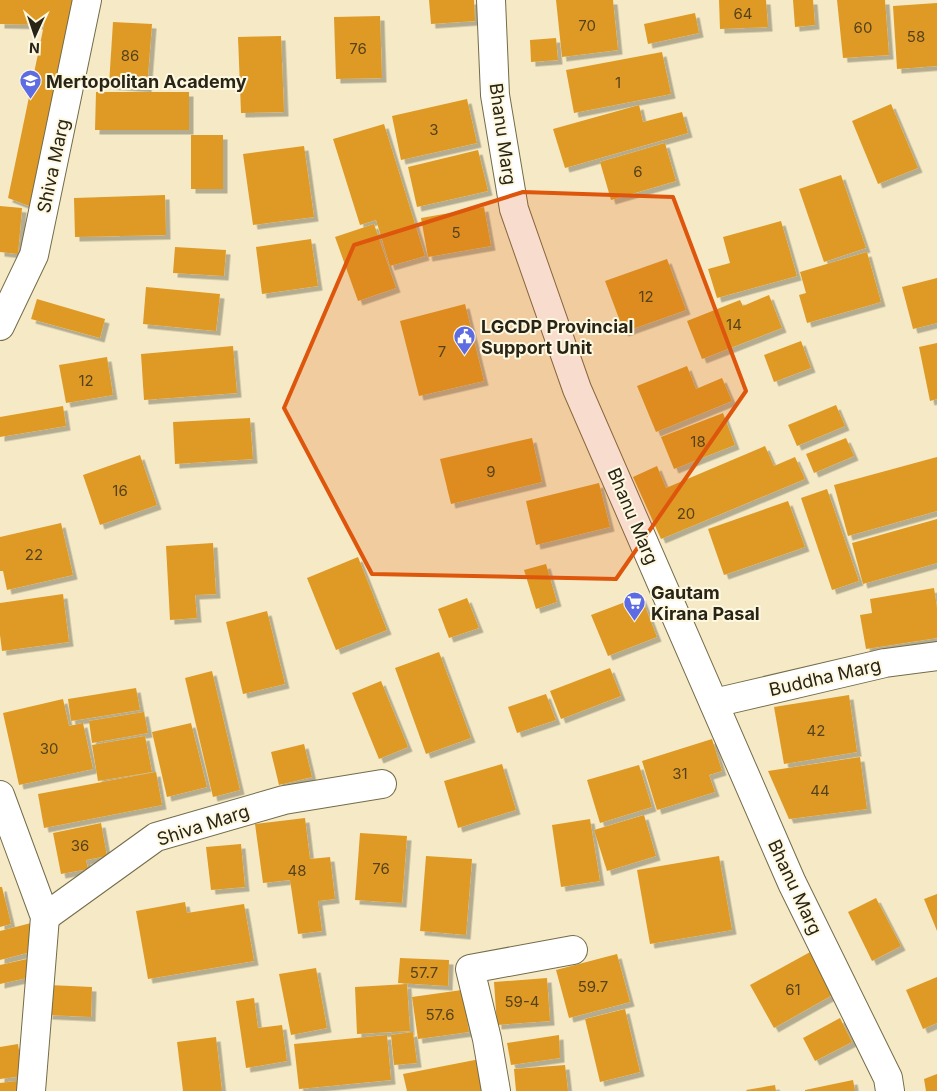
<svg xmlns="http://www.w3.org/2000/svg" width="937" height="1091" viewBox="0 0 937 1091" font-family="Inter,sans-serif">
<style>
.building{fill:#df9a26;filter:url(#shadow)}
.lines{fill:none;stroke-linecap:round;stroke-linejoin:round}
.minor-casing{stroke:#746b49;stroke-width:30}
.minor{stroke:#fff;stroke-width:28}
.marked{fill:#de560c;fill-opacity:0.2;stroke:#de560c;stroke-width:4;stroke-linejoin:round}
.labels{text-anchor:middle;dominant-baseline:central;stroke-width:4;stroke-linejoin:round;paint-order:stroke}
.number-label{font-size:15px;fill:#56421a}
.poi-label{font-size:18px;font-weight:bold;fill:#282416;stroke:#fef8e1;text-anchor:start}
.street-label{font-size:18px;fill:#282416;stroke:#fef8e1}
</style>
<defs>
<filter id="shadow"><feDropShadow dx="4.5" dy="4.5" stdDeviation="0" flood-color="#0004"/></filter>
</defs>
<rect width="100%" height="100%" fill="#f5eac5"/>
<g class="building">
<polygon points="0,0 77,0 32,207 8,198 44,25 0,24"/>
<polygon points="429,0 474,0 475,21 431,24"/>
<polygon points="556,0 613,0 618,50 562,57"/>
<polygon points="719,0 766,0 768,27 720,29"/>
<polygon points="793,0 813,0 815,25 795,27"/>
<polygon points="837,0 885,0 889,55 843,58"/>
<polygon points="937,3 937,66 897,69 893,6"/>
<polygon points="695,13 699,33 648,44 644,24"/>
<polygon points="380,16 382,78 336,79 334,17"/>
<polygon points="113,22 152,24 147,88 109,85"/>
<polygon points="281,36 284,112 241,113 238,37"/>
<polygon points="556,38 558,60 531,62 530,40"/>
<polygon points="662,52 671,94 574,113 566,70"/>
<polygon points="96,92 189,92 189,130 95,130"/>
<polygon points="467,99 477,143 401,160 392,116"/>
<polygon points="891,104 918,168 878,184 852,121"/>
<polygon points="639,105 643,122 682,112 688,133 565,168 553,129"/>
<polygon points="384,124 425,256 390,266 376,220 360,225 333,139"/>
<rect x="191" y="135" width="32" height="54"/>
<polygon points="665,143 676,181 611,200 600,162"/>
<polygon points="304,146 314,217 253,225 243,154"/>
<polygon points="478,150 488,191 417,207 408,167"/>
<polygon points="841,175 866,248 824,262 799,189"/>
<polygon points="165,195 166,235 75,237 74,198"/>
<polygon points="0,206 22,208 18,254 0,252"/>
<polygon points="484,207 491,246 428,257 421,218"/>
<polygon points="781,221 797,276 717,298 708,269 730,263 723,237"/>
<polygon points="374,224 396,288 358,301 335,237"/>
<polygon points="311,239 318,286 262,294 256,247"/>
<polygon points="175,247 226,250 224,276 173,273"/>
<polygon points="867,252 881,302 807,323 799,295 806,293 800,272"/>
<polygon points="667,259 686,310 624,332 605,281"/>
<polygon points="937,278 937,323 913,329 902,287"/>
<polygon points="146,287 220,294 216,331 143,324"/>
<polygon points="769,295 782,328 702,359 687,321 740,300 743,306"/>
<polygon points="37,299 105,319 100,338 31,319"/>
<polygon points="465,304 484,381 419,396 400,321"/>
<polygon points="801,341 811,368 774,382 764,355"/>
<polygon points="937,343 937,399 930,401 919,347"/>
<polygon points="233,346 237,393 144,400 141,354"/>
<polygon points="107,357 113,395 66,403 59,365"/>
<polygon points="687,366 696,389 722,378 732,401 656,432 637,386"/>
<polygon points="836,405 845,426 797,446 788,425"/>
<polygon points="63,406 66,426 0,437 0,417"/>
<polygon points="723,413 735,445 674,469 661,437"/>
<polygon points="250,418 253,459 175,464 173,422"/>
<polygon points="532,438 542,482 451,504 440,459"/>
<polygon points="846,438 854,456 814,473 806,454"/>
<polygon points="765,446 774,466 795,457 805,479 661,539 633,477 657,466 666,488"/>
<polygon points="140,455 157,505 100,525 83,475"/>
<polygon points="937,457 937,511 848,536 834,485"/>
<polygon points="599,483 610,527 536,545 526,501"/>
<polygon points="827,489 859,581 832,590 801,498"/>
<polygon points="788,501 805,547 724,575 708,529"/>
<polygon points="937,519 937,563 863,584 852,543"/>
<polygon points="61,523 73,575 7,590 3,571 0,571 0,537"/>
<polygon points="213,543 216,594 195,595 197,618 170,620 166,546"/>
<polygon points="358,557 387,630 336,650 307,578"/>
<polygon points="546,564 557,602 536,609 524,570"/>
<polygon points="934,588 937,608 937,638 866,649 860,615 872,613 870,599"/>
<polygon points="63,594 69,642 2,651 0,635 0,603"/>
<polygon points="641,596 657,637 608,656 591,615"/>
<polygon points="467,598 479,628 449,638 438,609"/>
<polygon points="267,611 285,684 243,694 226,622"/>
<polygon points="439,652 471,738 426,754 395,668"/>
<polygon points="610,668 621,696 561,719 550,691"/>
<polygon points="212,671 240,790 213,797 185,678"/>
<polygon points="381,681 408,747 379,759 352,693"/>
<polygon points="136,688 140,710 71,721 68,699"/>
<polygon points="546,694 556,720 517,733 508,707"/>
<polygon points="849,695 857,752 784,764 774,707"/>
<polygon points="63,699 69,726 83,723 93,769 19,785 3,713"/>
<polygon points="144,712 148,733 92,743 89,721"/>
<polygon points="191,723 207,787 167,797 152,732"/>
<polygon points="145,736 152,772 98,781 92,745"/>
<polygon points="712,739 722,771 709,775 715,792 657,810 642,761"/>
<polygon points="304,744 312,777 279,785 271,752"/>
<polygon points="860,757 867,809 789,819 768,771"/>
<polygon points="502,764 516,810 458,828 444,781"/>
<polygon points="639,765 652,807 600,823 587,780"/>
<polygon points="156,772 162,805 44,828 38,794"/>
<polygon points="644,815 656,856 607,871 594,830"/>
<polygon points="305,818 310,859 330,857 335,899 318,901 322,931 298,934 290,880 263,883 255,824"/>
<polygon points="590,819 600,881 561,887 552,825"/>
<polygon points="101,823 107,856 86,860 88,869 61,874 53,833"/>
<polygon points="360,833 407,836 402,903 355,900"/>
<polygon points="241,844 245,887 211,890 206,847"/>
<polygon points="426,856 472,859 466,935 420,931"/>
<polygon points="719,856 732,930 650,944 637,870"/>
<polygon points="0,887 2,887 11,924 0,927"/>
<polygon points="937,894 937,931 924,899"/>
<polygon points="876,898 901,946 872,961 848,912"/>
<polygon points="185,902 187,913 244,904 254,961 148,979 136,911"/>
<polygon points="31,923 38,950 0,960 0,931"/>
<polygon points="812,951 836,993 774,1028 750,985"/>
<polygon points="617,954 630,1002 569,1018 556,970"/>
<polygon points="400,958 449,960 448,986 398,983"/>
<polygon points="27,959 31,977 0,984 0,965"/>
<polygon points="316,968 327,1028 291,1035 279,974"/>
<polygon points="937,977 937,1023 923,1029 906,990"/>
<polygon points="547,978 550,1021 497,1025 494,982"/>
<polygon points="407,984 410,1031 357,1034 355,987"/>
<polygon points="49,985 92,987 91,1017 48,1015"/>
<polygon points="462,990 469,1032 418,1039 412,997"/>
<polygon points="254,998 258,1028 282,1025 287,1061 246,1068 236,1001"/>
<polygon points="625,1009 640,1072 600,1082 585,1019"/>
<polygon points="840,1018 852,1042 815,1061 803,1038"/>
<polygon points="413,1032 417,1063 394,1065 391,1035"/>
<polygon points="387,1035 391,1080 299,1089 294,1044"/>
<polygon points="559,1035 560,1058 511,1065 507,1043"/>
<polygon points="216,1037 222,1091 183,1091 177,1042"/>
<polygon points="18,1044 23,1076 0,1079 0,1047"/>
<polygon points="480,1059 486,1091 407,1091 403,1074"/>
<polygon points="565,1065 568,1091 516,1091 514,1069"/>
<polygon points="937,1074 937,1091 926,1091 924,1079"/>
<polygon points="853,1080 855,1091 805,1091 805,1090"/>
<polygon points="17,1081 19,1091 0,1091 0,1083"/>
<polygon points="775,1085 776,1091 747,1091 746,1090"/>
</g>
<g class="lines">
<defs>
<g id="minor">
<polyline points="491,0 495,95 514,209 577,389 792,883 888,1078 890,1091"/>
<polyline points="0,326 34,255 87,0"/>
<polyline points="714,703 885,663 937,656"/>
<polyline points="0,795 45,917 31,1091"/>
<polyline points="45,917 156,837 284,800 382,784"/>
<polyline points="496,1091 487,1039 470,969 573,950"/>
</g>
</defs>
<use href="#minor" class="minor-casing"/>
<use href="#minor" class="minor"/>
</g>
<path class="marked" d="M 523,192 L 673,197 L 746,391 L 616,579 L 372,574 L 284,408 L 354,245 Z"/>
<defs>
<symbol id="school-pin" viewBox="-11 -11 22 30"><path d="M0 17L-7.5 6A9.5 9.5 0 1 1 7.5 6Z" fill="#5e6ce4" stroke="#fef8e1"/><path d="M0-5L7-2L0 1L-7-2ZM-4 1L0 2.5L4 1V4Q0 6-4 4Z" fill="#fff"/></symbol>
<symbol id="civic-pin" viewBox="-11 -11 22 30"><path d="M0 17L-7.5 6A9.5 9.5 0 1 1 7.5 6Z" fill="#5e6ce4" stroke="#fef8e1"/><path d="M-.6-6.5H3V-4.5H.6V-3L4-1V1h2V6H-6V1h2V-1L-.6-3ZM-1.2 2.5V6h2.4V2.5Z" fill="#fff"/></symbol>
<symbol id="supermarket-pin" viewBox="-11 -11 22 30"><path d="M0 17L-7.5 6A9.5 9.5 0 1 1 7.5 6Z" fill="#5e6ce4" stroke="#fef8e1"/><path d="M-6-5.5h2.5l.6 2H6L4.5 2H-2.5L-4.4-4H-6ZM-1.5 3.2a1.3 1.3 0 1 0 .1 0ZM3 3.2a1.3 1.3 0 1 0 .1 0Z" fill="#fff"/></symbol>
</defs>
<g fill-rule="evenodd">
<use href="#school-pin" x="18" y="68" width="25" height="34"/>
<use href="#civic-pin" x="452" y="324" width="25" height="34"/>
<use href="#supermarket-pin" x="622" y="590" width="25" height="34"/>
</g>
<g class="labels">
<g class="number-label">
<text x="743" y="13">64</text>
<text x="587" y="25">70</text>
<text x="863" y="27">60</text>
<text x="916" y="36">58</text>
<text x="358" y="48">76</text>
<text x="130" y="55">86</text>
<text x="618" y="82">1</text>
<text x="434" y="129">3</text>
<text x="638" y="171">6</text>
<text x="456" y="232">5</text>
<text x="646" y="296">12</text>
<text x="734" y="324">14</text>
<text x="442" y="351">7</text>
<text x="86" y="380">12</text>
<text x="698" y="441">18</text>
<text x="491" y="471">9</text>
<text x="120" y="490">16</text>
<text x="686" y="513">20</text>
<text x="34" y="554">22</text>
<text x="816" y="730">42</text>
<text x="49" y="748">30</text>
<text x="680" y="773">31</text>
<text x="820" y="790">44</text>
<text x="80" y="845">36</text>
<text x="381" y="868">76</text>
<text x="297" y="870">48</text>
<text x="424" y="972">57.7</text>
<text x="593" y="986">59.7</text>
<text x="793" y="989">61</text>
<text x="522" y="1001">59-4</text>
<text x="440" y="1014">57.6</text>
</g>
<g class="poi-label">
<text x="46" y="81">Mertopolitan Academy</text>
<text x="481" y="326">LGCDP Provincial<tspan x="481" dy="21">Support Unit</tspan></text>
<text x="651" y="592">Gautam<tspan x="651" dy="21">Kirana Pasal</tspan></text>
</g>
<g class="street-label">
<text transform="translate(503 134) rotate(82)">Bhanu Marg</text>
<text transform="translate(53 166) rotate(-78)">Shiva Marg</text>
<text transform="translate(633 516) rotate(67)">Bhanu Marg</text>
<text transform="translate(825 677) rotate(-13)">Buddha Marg</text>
<text transform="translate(203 825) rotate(-18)">Shiva Marg</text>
<text transform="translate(795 887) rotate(65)">Bhanu Marg</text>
</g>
</g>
<g transform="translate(35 35) rotate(183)" stroke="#fef8e1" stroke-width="4" paint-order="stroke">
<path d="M0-4L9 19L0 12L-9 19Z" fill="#282416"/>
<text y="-8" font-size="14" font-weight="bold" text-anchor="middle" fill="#282416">N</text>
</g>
</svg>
